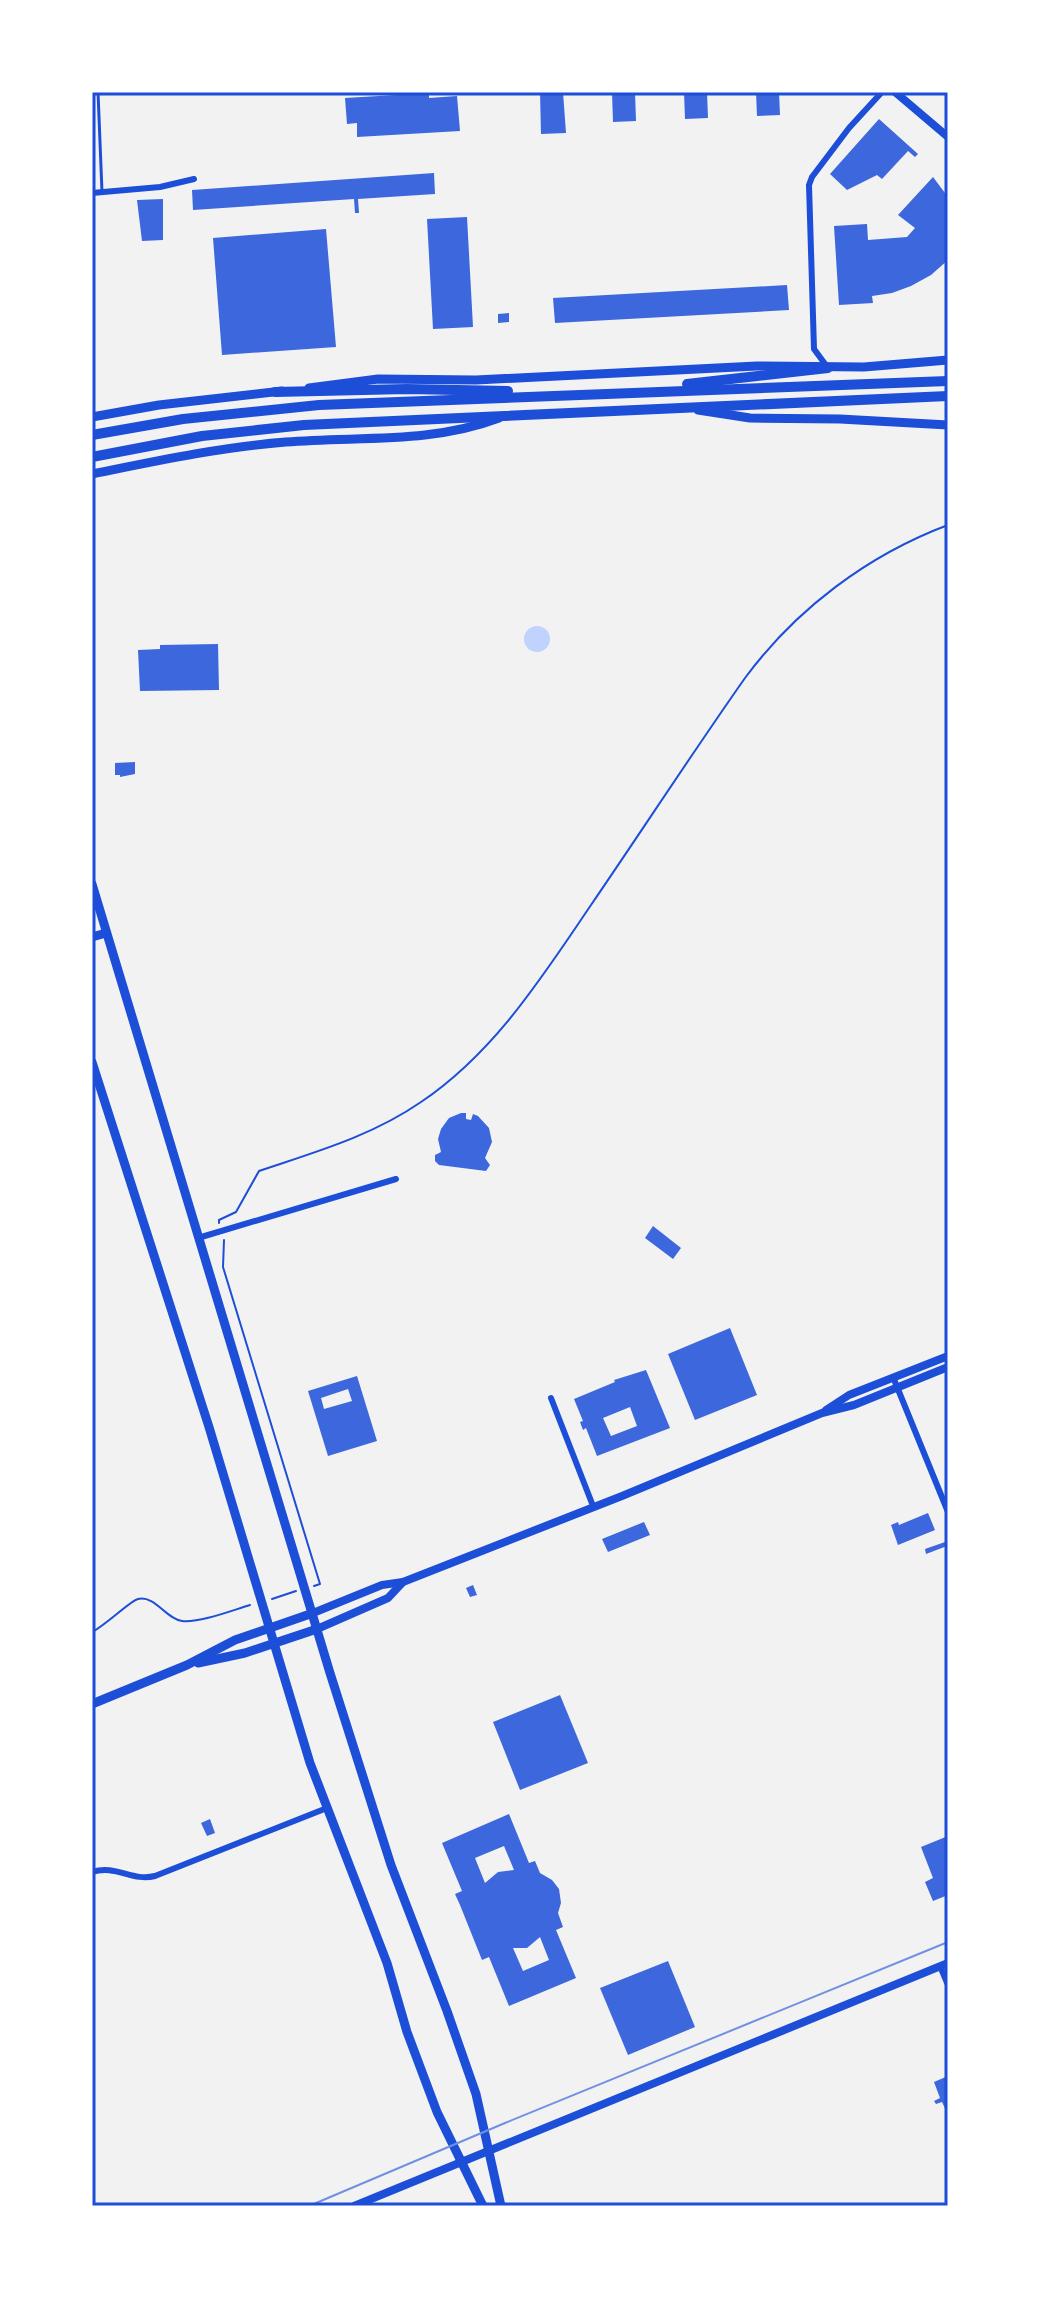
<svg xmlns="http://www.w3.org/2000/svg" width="1040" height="2298" viewBox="0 0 1040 2298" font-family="'Asap Condensed',sans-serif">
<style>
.water{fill:#bfd3fe}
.building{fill:#3d67dc;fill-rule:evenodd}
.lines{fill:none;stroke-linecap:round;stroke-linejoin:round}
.path{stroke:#1d4ed8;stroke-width:2}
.service{stroke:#1d4ed8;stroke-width:3}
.minor{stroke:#1d4ed8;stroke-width:6}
.tertiary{stroke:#1d4ed8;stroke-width:8}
.secondary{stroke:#1d4ed8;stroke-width:9}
.primary{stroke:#1d4ed8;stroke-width:10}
.tram{stroke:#7290e2;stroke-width:2}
.neatline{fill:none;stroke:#1d4ed8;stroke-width:3}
</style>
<rect width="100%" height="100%" fill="#f2f2f2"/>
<circle class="water" cx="537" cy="639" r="13"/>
<g class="building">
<polygon points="540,92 563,92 566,133 541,134"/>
<polygon points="612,92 635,92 636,121 613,122"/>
<polygon points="684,92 707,92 708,118 685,119"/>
<polygon points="756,92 779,92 780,115 757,116"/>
<polygon points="429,93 429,98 457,96 460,131 357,137 357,123 347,124 345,98"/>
<polygon points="879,119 918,154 915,157 908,151 882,179 877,175 847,190 830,174"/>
<polygon points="434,173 435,194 358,199 359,213 355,213 354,199 193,210 192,190"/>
<polygon points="933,177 948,197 948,260 931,275 911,286 892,293 872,296 873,303 839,305 834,226 867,224 868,240 907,237 915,228 898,215"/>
<polygon points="163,199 163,240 142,241 137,200"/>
<polygon points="467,217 473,327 433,329 427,219"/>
<polygon points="326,229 336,347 222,355 213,238"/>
<polygon points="787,285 789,310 555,323 553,298"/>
<polygon points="509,313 509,322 498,323 498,314"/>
<polygon points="218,644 219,690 140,691 138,650 160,649 160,645"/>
<polygon points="135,762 135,774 120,777 120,775 115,775 115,763"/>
<polygon points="461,1113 466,1113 466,1119 471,1120 473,1114 478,1116 489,1128 492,1142 485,1158 490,1165 486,1171 439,1165 435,1161 435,1155 441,1152 438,1139 441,1129 449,1118"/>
<polygon points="653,1226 681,1248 673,1259 645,1238"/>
<polygon points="730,1328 757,1395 695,1420 668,1354"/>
<path d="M 646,1370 L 670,1428 L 597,1456 L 586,1428 L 583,1430 L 580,1422 L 583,1421 L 574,1399 L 615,1382 L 614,1380 ZM 630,1407 L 637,1426 L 611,1436 L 603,1418 Z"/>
<path d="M 357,1376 L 377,1441 L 328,1456 L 308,1391 ZM 348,1389 L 352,1401 L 324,1409 L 321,1398 Z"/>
<polygon points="928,1513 935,1530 898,1545 891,1525 898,1522 899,1525"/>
<polygon points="644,1522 650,1535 608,1552 602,1539"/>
<polygon points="945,1542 947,1546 926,1554 925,1549"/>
<polygon points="473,1585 477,1595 470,1597 466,1588"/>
<polygon points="560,1695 588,1763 520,1790 493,1722"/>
<path d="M 509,1814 L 529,1863 L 535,1861 L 540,1873 L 552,1880 L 559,1889 L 561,1903 L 558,1913 L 563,1927 L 556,1930 L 576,1978 L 509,2006 L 489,1957 L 482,1960 L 460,1905 L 455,1894 L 462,1891 L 442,1843 ZM 504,1846 L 514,1870 L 498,1872 L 485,1883 L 475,1858 ZM 540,1937 L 549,1960 L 523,1971 L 513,1948 L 527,1948 Z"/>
<polygon points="210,1819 215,1833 207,1836 201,1823"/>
<polygon points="948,1836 948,1895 933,1901 925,1882 933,1878 921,1847"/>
<polygon points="668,1961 695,2027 628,2055 600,1988"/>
<polygon points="948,2076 948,2115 942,2102 936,2104 934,2101 940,2098 934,2082"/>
</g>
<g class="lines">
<g class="path">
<path d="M 219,1223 L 219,1220 L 236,1212 L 259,1171 C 315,1152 372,1136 421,1102 C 495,1052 542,977 591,905 C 643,829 693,752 745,678 C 796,609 868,555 948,525"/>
<polyline points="224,1240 223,1267 320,1584 314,1586"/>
<polyline points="272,1599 296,1591"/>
<path d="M 92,1632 C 106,1625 130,1601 138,1599 C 155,1595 166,1619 182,1621 C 200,1623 233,1610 250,1605"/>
</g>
<polyline class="service" points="98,92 102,192"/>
<g class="minor">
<polyline points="92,193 160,187 194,179"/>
<polyline points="828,368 814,349 809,185 812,177 849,128 882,92"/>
<polyline points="92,396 92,397"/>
<polyline points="198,1238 396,1179"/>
<polyline points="893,1377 948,1512"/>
<polyline points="551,1398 593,1506"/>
<path d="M 92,1872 C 116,1864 132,1882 155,1876 L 327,1808"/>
<polyline points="940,1966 948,1985"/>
</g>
<g class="tertiary">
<polyline points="895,92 948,137"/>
<polyline points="826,1410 849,1395 948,1356"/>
<polyline points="313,1613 382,1585 403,1582 622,1496 822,1413 854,1405 948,1367"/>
<polyline points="317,1629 388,1598 403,1582"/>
<polyline points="354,2206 948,1963"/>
</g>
<g class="secondary">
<polyline points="309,388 378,379 476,380 757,366 864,367 948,360"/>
<polyline points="698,410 750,418 840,419 948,425"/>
<polyline points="92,417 159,405 282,391"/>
<path d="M 92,474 C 156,461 221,447 286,442 C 359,436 430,444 499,418"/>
<polyline points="92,884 330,1673 391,1865 447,2011 476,2094 501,2206"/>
<polyline points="92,937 106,933"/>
<polyline points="92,1062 209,1427 310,1763 387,1963 407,2032 437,2112 483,2206"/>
<polyline points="198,1663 245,1653 317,1629"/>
<polyline points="92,1704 187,1665 235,1640 313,1613"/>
</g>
<g class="primary">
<polyline points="687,384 828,368"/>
<polyline points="275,392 407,389 508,391"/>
<polyline points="92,435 183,419 319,405 948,381"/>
<polyline points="92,457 202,436 304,425 948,396"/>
</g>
<polyline class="tram" points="309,2206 505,2123 948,1942"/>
</g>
<rect width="1040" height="2298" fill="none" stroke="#ffffff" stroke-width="188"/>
<rect x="94" y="94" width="852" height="2110" class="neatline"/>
</svg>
